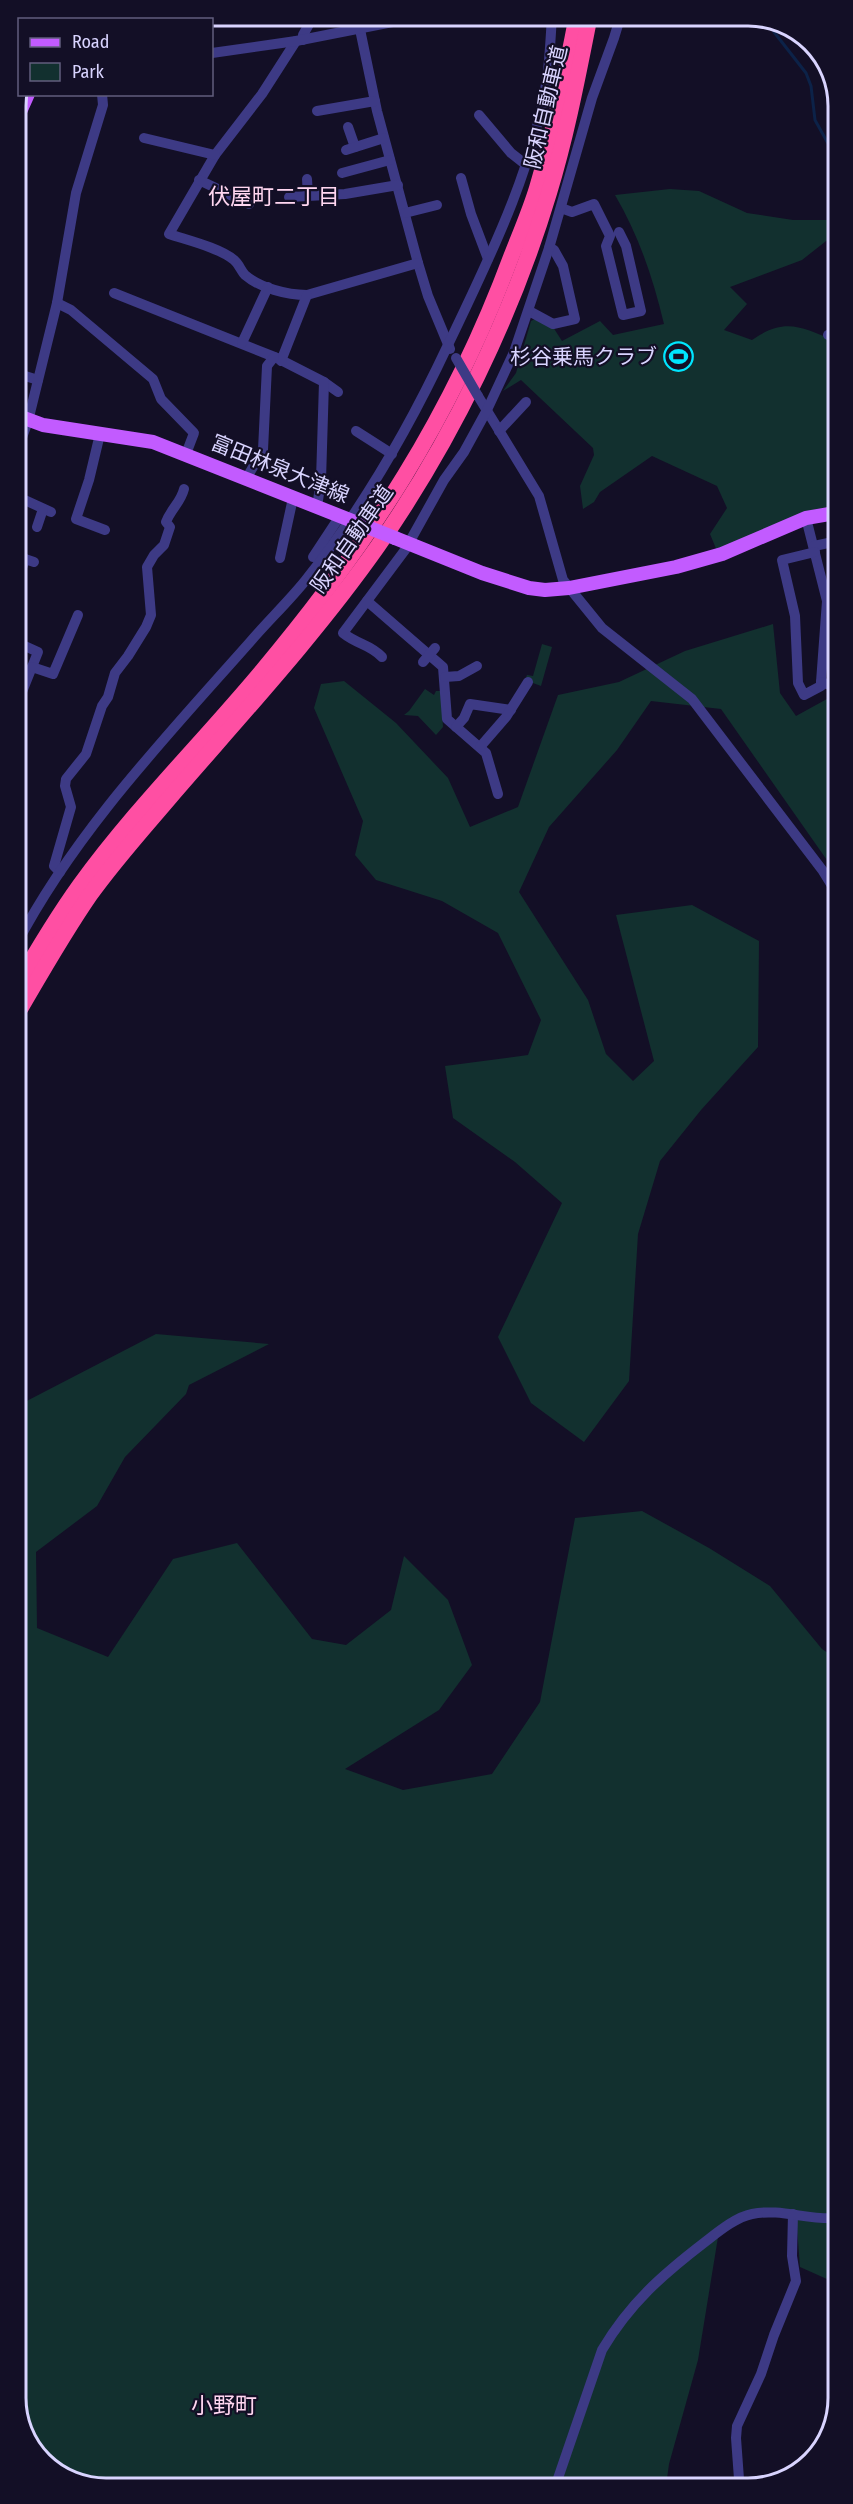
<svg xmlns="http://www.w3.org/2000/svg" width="853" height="2504" viewBox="0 0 853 2504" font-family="'Fira Sans Condensed','Noto Sans JP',sans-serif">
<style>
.green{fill:#12302f}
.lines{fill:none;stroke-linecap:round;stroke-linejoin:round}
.stream{stroke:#0c2248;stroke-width:3}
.minor{stroke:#3d3a85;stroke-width:10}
.major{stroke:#c25bff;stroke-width:14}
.highway{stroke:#ff4fa3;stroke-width:16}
.minor-bridge{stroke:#3d3a85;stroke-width:10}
.major-bridge{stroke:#c25bff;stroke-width:14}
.labels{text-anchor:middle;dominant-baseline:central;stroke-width:4.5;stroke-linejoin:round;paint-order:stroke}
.street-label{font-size:21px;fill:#d9d4ff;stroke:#130f26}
.poi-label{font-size:21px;fill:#d9d4ff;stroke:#130f26;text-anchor:end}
.neighbourhood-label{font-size:22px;fill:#ffd6f0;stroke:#130f26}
.rim{fill:none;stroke:#d9d4ff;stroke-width:3}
</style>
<rect width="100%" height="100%" fill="#130f26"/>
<g class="green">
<path d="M 670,189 L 699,191 L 747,213 L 793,220 L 835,220 L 835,234 L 802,260 L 730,287 L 747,304 L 724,330 L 752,340 C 785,317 801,327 835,341 L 835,510 L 717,551 L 710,534 L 727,508 L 717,486 L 652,456 L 600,492 L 594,502 L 583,509 L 580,486 L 594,455 L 593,448 L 521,380 L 503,391 L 516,373 L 531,321 L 537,318 L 553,327 L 562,341 L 600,321 L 613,335 L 664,324 C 653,278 639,236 615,195 Z"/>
<polygon points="773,624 780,693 796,716 836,694 836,873 721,709 651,701 617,750 549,827 519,892 588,1000 606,1054 633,1081 654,1061 616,915 692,905 759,941 758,1047 701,1110 660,1161 638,1234 629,1381 584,1442 531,1403 498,1337 562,1203 515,1162 453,1118 445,1066 528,1055 541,1020 498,933 442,901 376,880 355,855 363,821 314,708 321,684 344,681 396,723 448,778 470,827 518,807 558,695 619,682 685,651"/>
<polygon points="542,644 552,647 541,686 525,680 527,675 533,676"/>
<polygon points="425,689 434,695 436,691 441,691 443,727 436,735 418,716 404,715 409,711"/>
<polygon points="156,1334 269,1344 189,1385 186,1394 125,1457 97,1506 36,1552 37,1628 108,1657 173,1559 237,1543 312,1639 346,1645 391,1610 404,1556 448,1600 472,1665 439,1710 345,1769 403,1790 492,1774 540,1702 575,1518 642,1511 709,1548 770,1586 822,1649 837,1659 838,2284 800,2267 796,2214 749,2214 719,2231 698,2360 669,2464 666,2486 99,2489 50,2470 18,2422 17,1406"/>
</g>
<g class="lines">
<polyline class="stream" points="771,22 774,32 806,73 811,86 815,120 835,156"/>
<g class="minor">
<polyline points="357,15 377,111 418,263 428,296 450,349"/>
<polyline points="104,20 105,15"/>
<polyline points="205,20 207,15"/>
<polyline points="303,40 303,35 314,15"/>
<path d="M 296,41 L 262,94 L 215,155 L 169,234 C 187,240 220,248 234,260 C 239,264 241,271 245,275 C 260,288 287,295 307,295 L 418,263"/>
<polyline points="212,53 296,41 428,15"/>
<polyline points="317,111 375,101"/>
<polyline points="479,115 511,153 525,164"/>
<polyline points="348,127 355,147"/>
<polyline points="144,138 215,155"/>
<polyline points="346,150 384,138"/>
<polyline points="342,173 390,160"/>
<polyline points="461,178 471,214 488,259"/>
<polyline points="307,179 308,196"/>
<polyline points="199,180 249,204"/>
<polyline points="289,197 345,194 398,185"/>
<polyline points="561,208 572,212 594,204 610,236 606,246 623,315 641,311 626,246 619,232"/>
<polyline points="405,213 437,205"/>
<polyline points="114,293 277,358 324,382 338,392"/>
<polyline points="57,303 71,310 153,379 161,399 194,433 186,454"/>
<polyline points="529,311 553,324 575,319 563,266 554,250 549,248"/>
<polyline points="828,335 835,338"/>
<polyline points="242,343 268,287"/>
<polyline points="281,361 307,295"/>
<polyline points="16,367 22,375 38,380"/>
<polyline points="478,396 539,496 563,580 602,628 692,699 823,871 836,892"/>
<polyline points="356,431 392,454"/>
<polyline points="499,431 526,402"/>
<polyline points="100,434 89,480 76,519 105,530"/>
<polyline points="16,454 28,421 57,303 76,193 103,105 102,94"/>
<polyline points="246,479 263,450 267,366 274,357"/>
<polyline points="16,496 51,512"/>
<polyline points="317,507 321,480 324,382"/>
<polyline points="806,518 827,601 821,682"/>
<polyline points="37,527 43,509"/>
<polyline points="814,546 833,542"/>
<polyline points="815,552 782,560 795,616 798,683 804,695 821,686 821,682 836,687"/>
<polyline points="16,556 34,562"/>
<polyline points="313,557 340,516"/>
<polyline points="280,558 293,498"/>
<polyline points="18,580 25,559"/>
<polyline points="367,601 443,667 447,719 486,753 498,794"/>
<polyline points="16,642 38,652 16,707"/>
<path d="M 382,657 C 370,644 358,645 343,633 L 405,550 L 444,480 L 464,452 L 487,410 L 514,352 L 549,248 L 592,98 L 614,38 L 621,15"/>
<polyline points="423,662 435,648"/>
<polyline points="32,667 53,674 78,615"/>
<polyline points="445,677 459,676 477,666"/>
<polyline points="456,727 464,718 470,704 511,710"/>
<polyline points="480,747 506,717 528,682"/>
<path d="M 60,872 L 54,866 L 71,807 L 65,786 L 66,779 L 86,754 L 102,706 L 108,697 L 115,673 L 128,656 L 146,627 L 151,615 L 147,567 L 154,555 L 164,545 L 170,527 L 166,522 C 171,509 181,502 184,489"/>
<path d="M 16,945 C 75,832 166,737 250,642 C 268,621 288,602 305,581 C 363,508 408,430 447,347 C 488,261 536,166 548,70 C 550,52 551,33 552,15"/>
<polyline points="737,2486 739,2479 736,2438 737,2426 761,2374 774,2335 796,2281 792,2256 793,2214"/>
<path d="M 555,2487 L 602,2350 C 630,2303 662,2275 705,2242 C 718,2232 736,2217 752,2214 C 781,2208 809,2221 838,2218"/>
</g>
<g class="major">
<polyline points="15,123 28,94"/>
<polyline points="16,415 43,425 153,442 360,524"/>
<polyline points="395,538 482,573 529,588 545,590 569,588 676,567 722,554 806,518 835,513"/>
</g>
<g class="highway">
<path d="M 16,987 C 36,952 57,917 80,885 C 135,809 202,743 262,671 C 370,542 452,416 511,257 C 520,234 530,211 537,188 C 554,131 566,73 577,15"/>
<path d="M 16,1016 C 40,975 63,934 90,895 C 115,860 144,828 172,795 C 242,714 316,634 378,546 C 452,440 512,316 549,193 C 567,134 578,75 590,15"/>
</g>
<polyline class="minor-bridge" points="456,358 478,396"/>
<polyline class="major-bridge" points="360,524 395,538"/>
</g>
<defs>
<symbol id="stadium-ring" viewBox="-11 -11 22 22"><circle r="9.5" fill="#130f26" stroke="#00e5ff" stroke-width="1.5"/><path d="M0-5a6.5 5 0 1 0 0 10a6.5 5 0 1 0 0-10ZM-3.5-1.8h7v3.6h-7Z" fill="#00e5ff"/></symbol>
</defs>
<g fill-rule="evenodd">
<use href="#stadium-ring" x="662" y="340" width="33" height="33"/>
</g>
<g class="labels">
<g class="street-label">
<text transform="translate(546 107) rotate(-77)">阪和自動車道</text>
<text transform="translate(280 469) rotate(22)">富田林泉大津線</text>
<text transform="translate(352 539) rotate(-55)">阪和自動車道</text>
</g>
<g class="poi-label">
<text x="657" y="357">杉谷乗馬クラブ</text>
</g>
<g class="neighbourhood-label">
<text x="274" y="196">伏屋町二丁目</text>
<text x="224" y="2405">小野町</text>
</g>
</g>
<path d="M0 0H853V2504H0ZM106 26H748A80 80 0 0 1 828 106V2398A80 80 0 0 1 748 2478H106A80 80 0 0 1 26 2398V106A80 80 0 0 1 106 26Z" fill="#130f26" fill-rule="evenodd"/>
<path class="rim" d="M106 26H748A80 80 0 0 1 828 106V2398A80 80 0 0 1 748 2478H106A80 80 0 0 1 26 2398V106A80 80 0 0 1 106 26Z"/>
<rect x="18" y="18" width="195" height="78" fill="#130f26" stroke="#625e7d" stroke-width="1.5"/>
<rect x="30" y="38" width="30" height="9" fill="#c25bff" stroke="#625e7d" stroke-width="1.5"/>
<text x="72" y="48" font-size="18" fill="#d9d4ff">Road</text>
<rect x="30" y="63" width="30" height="18" fill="#12302f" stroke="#625e7d" stroke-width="1.5"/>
<text x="72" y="78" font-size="18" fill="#d9d4ff">Park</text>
</svg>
